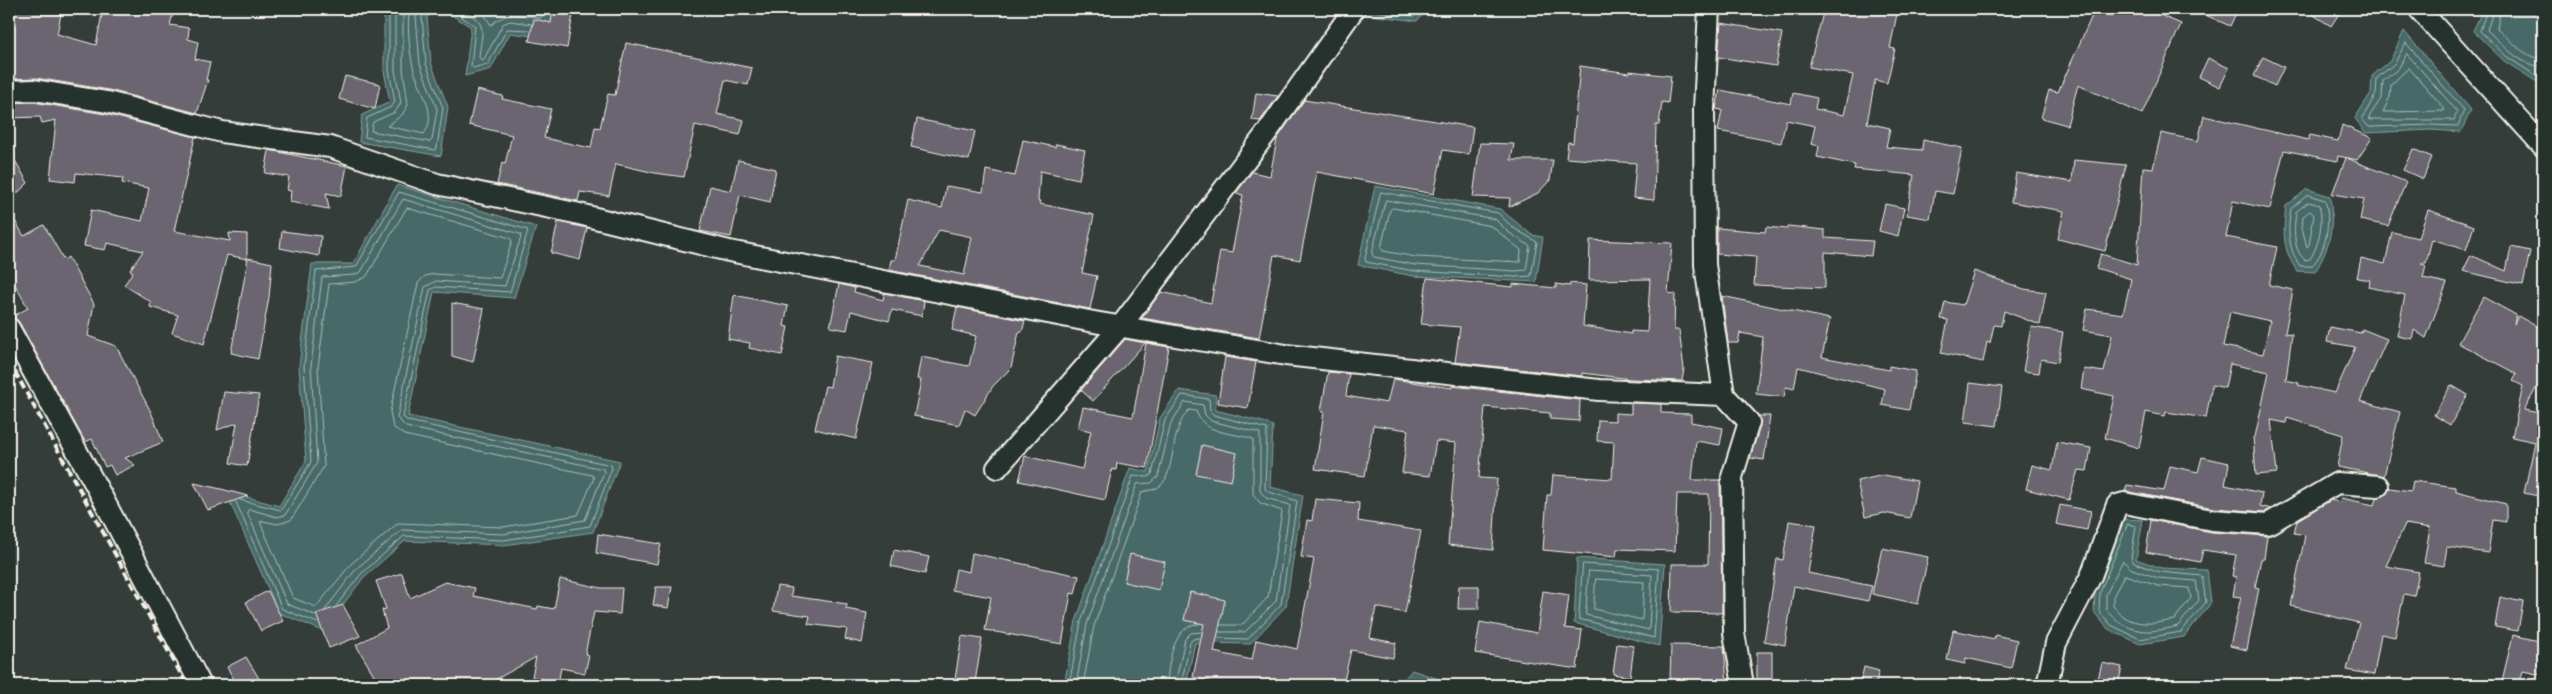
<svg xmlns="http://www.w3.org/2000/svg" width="2552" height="694" viewBox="0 0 2552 694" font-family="Pangolin,sans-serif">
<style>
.water{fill:#466a69;stroke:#8ca09c}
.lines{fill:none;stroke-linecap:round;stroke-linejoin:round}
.shore{stroke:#aebbb5;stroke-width:1}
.building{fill:#6b656f;stroke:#f4f1e8;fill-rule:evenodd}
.minor-casing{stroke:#f4f1e8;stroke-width:24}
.minor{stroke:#26332d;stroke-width:20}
.rail{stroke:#f4f1e8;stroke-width:4;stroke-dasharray:8 4;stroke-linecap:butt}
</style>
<rect width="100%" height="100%" fill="#343d3a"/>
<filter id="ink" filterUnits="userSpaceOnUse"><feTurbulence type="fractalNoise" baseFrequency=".02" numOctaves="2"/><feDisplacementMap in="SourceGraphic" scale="10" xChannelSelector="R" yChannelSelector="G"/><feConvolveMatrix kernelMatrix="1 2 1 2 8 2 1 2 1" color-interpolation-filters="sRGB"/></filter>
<g filter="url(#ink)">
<g class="water">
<polygon points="384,9 564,9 556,39 510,33 491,69 465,76 471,27 445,11 427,16 431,63 448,107 441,156 359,142 362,115 390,102 384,71"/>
<polygon points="1351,9 1428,9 1417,21 1354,13"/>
<polygon points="2483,9 2543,9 2543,76 2537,82 2504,61 2473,31"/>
<polygon points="2404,31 2471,110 2461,132 2431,130 2365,133 2355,118 2371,93 2372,76 2390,61"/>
<polygon points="397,185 536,227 514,298 434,292 408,416 620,461 593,532 504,545 405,541 364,577 323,631 279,613 225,491 279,506 306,461 299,366 312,264 353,264"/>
<polygon points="1375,186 1500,209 1532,235 1543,237 1536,282 1413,276 1358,265"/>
<path d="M 2307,189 L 2330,196 C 2334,226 2331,246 2315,272 L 2297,271 C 2282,249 2283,232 2286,206 Z"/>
<polygon points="1179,390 1216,395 1215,410 1263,422 1273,426 1270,487 1303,495 1286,606 1250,644 1195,643 1186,685 1064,685 1076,621 1130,468 1148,472 1160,418"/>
<polygon points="2124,519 2143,520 2136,559 2161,568 2207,570 2211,603 2184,637 2140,644 2108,629 2094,612 2095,592 2110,559"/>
<polygon points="1577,558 1665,564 1659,646 1574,623"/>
<polygon points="1412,670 1456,685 1399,685"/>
</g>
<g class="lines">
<g class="shore">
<polyline points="389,9 389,70 395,102 391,107 367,118 365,137 435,150 437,147 443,108 426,64 422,17 425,12 434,9"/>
<polyline points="395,9 395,70 401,103 395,112 373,122 371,131 430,142 432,140 437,109 420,64 416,17 419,9"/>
<path d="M 403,9 L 403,69 L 408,105 L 402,115 L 387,126 L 424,134 C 439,114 418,87 413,67 C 410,54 406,21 410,9"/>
<polyline points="450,9 475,26 471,66 473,68 488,64 507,29 530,30"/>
<path d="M 462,9 C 489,25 482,29 479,57 L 481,60 L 484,59 L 503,24 L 510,21 L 532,24"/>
<path d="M 476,9 L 484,14 L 491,25 C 510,9 518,16 541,18 L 545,9"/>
<polyline points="2487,9 2480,31 2507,57 2535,75 2543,73"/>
<path d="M 2494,9 L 2487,30 C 2502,44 2522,68 2543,66"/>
<path d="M 2501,9 L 2497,28 C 2509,39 2526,59 2543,59"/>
<polyline points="1365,10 1414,16 1421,9"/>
<polygon points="2406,43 2464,110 2458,126 2431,125 2369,127 2362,119 2376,94 2377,78 2394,64"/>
<polygon points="2407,54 2457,111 2454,120 2370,120 2369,117 2382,97 2383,81 2398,69"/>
<polygon points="2409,68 2444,108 2444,111 2383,112 2390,97 2391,85"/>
<polygon points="1381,192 1498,213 1512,227 1537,242 1531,276 1516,277 1414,271 1366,262 1365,259"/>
<path d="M 2308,195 L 2325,200 C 2331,219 2327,253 2311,266 L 2300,266 C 2288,249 2287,229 2291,209 Z"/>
<polygon points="1386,200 1495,219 1508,232 1530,246 1526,270 1516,271 1415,265 1374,257 1372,254"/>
<path d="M 2309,202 L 2319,205 C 2324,222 2319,245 2310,259 L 2305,260 C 2292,249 2294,227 2296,212 Z"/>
<polygon points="407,208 510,238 512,241 500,278 434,274 425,276 418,283 390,412 393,427 404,435 592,475 594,478 578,515 503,527 398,523 351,564 316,607 293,598 260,522 263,521 278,524 291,520 324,466 318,367 329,284 355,282 366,277"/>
<polygon points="1393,208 1491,226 1521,250 1520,262 1416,257 1383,251 1381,248 1390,210"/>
<polygon points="2310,211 2314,215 2309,245 2307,247 2302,228 2303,217"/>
<polyline points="240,500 281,510 311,462 304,366 316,271 356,267 399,192 528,230 510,292 436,287 430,290 403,417 408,421 611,465 612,468 590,526 504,540 404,536 361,574 336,606"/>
<polyline points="236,502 282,609 318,623"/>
<polygon points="2128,524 2136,526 2131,558 2134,563 2160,572 2202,576 2206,602 2181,632 2140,639 2111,625 2099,611 2100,593"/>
<path d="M 2123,561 L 2132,569 L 2158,578 L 2196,581 L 2199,600 L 2178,626 C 2148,634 2128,635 2106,609 L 2106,595 Z"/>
<polygon points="1583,564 1659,569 1654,638 1579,619"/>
<polygon points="1589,571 1652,575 1649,630 1586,615"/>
<path d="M 2125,575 L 2158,586 L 2189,588 L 2191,598 L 2174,620 C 2150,624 2130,628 2113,606 L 2113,597 Z"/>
<polygon points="1596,579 1644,582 1642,620 1594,609"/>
<polyline points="315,615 287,604 247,512 249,509 277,517 285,515 317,463 311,366 322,277 354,275 361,272 403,199 520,234 521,237 505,286 436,281 425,287 397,418 406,427 603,469 604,472 585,520 503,534 402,530 356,569 325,610"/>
<polyline points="1069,685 1081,622 1133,476 1148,477 1152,474 1165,420 1182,395 1209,399 1210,411 1214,415 1267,429 1265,489 1269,492 1297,501 1281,604 1248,639 1218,638"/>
<polyline points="1076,685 1087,624 1137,484 1151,483 1158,477 1171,423 1185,402 1203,405 1205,415 1211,421 1260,433 1260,491 1266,498 1290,505 1276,601 1245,632 1219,632"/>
<path d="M 1083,685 L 1094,626 L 1142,492 C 1147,490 1154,491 1160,486 C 1176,473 1169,430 1189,410 L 1196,411 C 1204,435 1232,432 1253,439 L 1253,494 L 1260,503 L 1282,511 L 1268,597 L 1242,625 L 1221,625"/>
<path d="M 1167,685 C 1168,664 1173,624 1199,624"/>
<polyline points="1175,685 1185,639 1191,633 1201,632"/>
<polyline points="1181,685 1190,642 1193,639 1200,638"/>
</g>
</g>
<g class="building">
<polygon points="16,9 62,9 57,34 96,45 103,9 174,9 170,25 189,28 188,39 198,42 195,59 210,62 206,80 208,80 197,113 109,90 36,78 9,79 9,47"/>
<polygon points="553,9 574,9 567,48 529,41 534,19 551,23"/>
<polygon points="1824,9 1898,9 1890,48 1895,49 1887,83 1875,80 1867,123 1890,128 1886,147 1922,150 1923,140 1962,148 1953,194 1935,191 1930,219 1907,215 1914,175 1854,169 1855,165 1817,157 1819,146 1811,144 1815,126 1786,120 1781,143 1718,131 1722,110 1716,109 1720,90 1791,104 1793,93 1817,98 1815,109 1844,115 1853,75 1809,67"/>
<polygon points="2095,9 2146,9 2181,24 2142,114 2078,85 2067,125 2041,118 2049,90 2058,92"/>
<polygon points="2192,9 2238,9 2230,26"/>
<polygon points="2304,9 2342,9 2331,26"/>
<polygon points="1721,23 1782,33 1776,66 1718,57"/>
<polygon points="626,43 752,68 748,85 725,80 717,114 744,120 740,135 695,125 684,177 655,173 616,164 609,196 580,192 578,201 497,184 502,163 505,164 512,135 469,125 477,90 503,96 502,99 551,109 544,138 591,148 595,127 600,128 608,94 615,95"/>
<polygon points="2263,57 2284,67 2275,86 2254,76"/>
<polygon points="2208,58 2229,68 2220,87 2199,77"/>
<polygon points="1580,66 1629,73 1630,71 1671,76 1668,103 1662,102 1659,125 1656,125 1654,200 1633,198 1636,163 1566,158 1568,142 1573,143"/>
<polygon points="345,76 380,84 375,109 339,99"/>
<polygon points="1256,93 1278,96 1260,121 1252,120"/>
<polygon points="1304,100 1473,127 1469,154 1443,150 1434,194 1317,172 1300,260 1274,255 1259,338 1142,318 1161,292 1211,303 1220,251 1232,253 1243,195 1236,193 1252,172 1270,176 1277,139"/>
<polygon points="33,102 105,114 195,137 174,231 230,241 229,233 247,234 247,259 227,255 204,344 172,333 178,315 150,307 151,302 124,285 133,272 130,270 143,251 107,243 105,250 84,246 91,210 142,221 149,188 122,183 123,178 76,173 75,182 50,179 56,120 42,123 40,117 9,118 9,103"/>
<path d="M 2204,116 L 2308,140 L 2310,135 L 2338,141 L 2342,125 L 2372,138 L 2357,160 L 2338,156 L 2337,161 L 2284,150 L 2270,209 L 2233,201 L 2226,237 L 2277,247 L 2269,285 L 2293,290 L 2285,333 L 2292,334 L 2286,380 L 2299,383 L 2298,385 L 2335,393 L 2355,347 L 2327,342 L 2330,327 L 2361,333 L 2362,329 L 2387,339 L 2360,401 L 2400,412 L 2384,476 L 2337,467 L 2343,435 L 2287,418 L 2286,423 L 2271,420 L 2277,473 L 2256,475 L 2253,437 L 2255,437 L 2269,372 L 2230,364 L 2225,388 L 2212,385 L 2206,418 L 2166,412 L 2165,416 L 2146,412 L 2139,448 L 2105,438 L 2114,396 L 2081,389 L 2084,369 L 2104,372 L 2112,335 L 2083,330 L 2087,309 L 2123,314 L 2131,279 L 2096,268 L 2101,254 L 2137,265 L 2143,167 L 2153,168 L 2161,133 L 2198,141 ZM 2230,312 L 2270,321 L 2263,354 L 2223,346 Z"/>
<polygon points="917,119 975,131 969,160 911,147"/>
<path d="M 1023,140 L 1055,147 L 1056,144 L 1085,150 L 1079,179 L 1040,171 L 1038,201 L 1040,201 L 1040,204 L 1094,215 L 1082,273 L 1097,276 L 1090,309 L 889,270 L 891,260 L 895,260 L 908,200 L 942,208 L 946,186 L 983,192 L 986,170 L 1015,176 ZM 939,230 L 972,237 L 964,275 L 920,266 Z"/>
<polygon points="1480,143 1514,144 1511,160 1553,160 1550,180 1538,193 1509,207 1510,198 1473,197"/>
<polygon points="2413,149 2432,157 2423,179 2403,170"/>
<polygon points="9,150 28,183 9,201"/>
<polygon points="269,150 347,166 341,196 326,193 329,209 290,202 291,191 287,190 289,177 265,173"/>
<polygon points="2346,158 2406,182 2388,226 2360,220 2364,199 2332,194"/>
<polygon points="738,160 776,169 770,202 740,195 731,237 700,231 710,186 731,191"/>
<polygon points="2074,160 2126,165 2105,251 2058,239 2064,211 2011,202 2016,173 2072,182"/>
<polygon points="1885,204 1904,208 1898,236 1879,231"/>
<polygon points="2428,210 2474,226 2466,250 2432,239 2426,263 2421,263 2426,266 2423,278 2447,283 2426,338 2414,330 2412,339 2397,336 2405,295 2369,287 2370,280 2357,278 2361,258 2385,264 2392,232 2418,238"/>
<polygon points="9,211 24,236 44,225 64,260 68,257 94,304 88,336 116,346 151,412 163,442 125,458 135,465 115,475 110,465 105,467 92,439 85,442 19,322 12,317 28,308 9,274"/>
<polygon points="558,222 587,228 580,260 551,253"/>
<polygon points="1788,226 1825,230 1825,238 1873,241 1871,256 1825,252 1825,288 1754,285 1756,257 1717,254 1717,228 1765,232 1766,227 1787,229"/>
<polygon points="282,231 321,236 319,256 280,248"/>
<polygon points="1590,240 1672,243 1668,293 1675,294 1674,330 1679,330 1684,369 1682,381 1631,379 1582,373 1582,376 1455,362 1460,327 1421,324 1427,278 1513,287 1513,284 1556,288 1556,284 1570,286 1570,283 1586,285 1583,326 1631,334 1631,331 1647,332 1650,279 1589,280"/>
<polygon points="2511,247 2530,251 2523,285 2463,271 2471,255 2506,271"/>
<polygon points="248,258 272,263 269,297 258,359 231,353"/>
<polygon points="1974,271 2024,289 2046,292 2040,325 2004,311 2001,326 1994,325 1990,343 1987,342 1983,362 1941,353 1948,320 1941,319 1945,302 1963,305"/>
<polygon points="839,284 855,288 854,292 883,300 884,293 924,301 922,316 892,310 889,321 851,311 847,330 830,327"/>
<polygon points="734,295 788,306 784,326 788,327 782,355 749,348 750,343 728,339"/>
<polygon points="1722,296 1830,319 1822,357 1889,370 1889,366 1916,371 1909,410 1882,405 1885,389 1798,367 1794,389 1786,387 1784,397 1756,394 1763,337 1740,333 1738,343 1728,343"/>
<polygon points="2483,297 2516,315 2514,324 2518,316 2543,330 2543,376 2524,410 2543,414 2543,497 2524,493 2535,442 2512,437 2523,386 2513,381 2517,374 2458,343"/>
<polygon points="452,303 484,309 473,362 452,356"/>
<polygon points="957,307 1025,321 1022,332 1019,332 1011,368 993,386 975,415 965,409 959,425 914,416 921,380 917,379 921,357 969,366 976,336 952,330"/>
<polygon points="2031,327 2063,332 2058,362 2041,359 2039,373 2023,371"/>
<polygon points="1125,339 1145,343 1093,401 1081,390"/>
<polygon points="1146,343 1169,347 1147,468 1117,463 1116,470 1112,469 1105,500 1019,481 1025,456 1082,469 1091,431 1078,428 1083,407 1133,417"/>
<polygon points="835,356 873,363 856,439 815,429 825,386 830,387"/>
<polygon points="1225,357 1256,362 1248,408 1218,403"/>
<polygon points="1328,372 1349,374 1346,396 1387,403 1393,379 1452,388 1452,386 1580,400 1579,421 1550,419 1550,413 1485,407 1479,478 1497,479 1493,550 1448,545 1456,443 1436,441 1430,476 1402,473 1408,430 1373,425 1365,476 1315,469 1324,412 1321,411"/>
<polygon points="1970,383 2002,387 1997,426 1965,422"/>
<polygon points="2451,385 2468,395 2450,425 2434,415"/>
<polygon points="224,392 259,395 247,466 230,463 237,423 217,430"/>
<polygon points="1631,403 1661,404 1661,413 1691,414 1691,422 1723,428 1720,445 1696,441 1692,480 1720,480 1722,613 1671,612 1672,564 1708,564 1709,494 1677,494 1675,551 1617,549 1616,557 1543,550 1547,495 1551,495 1553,475 1612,479 1614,442 1597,441 1598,420 1615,421 1615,413 1631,414"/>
<polygon points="1759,416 1770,416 1764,460 1750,458 1760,426"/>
<polygon points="2057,442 2091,448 2087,471 2078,470 2069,500 2026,489 2032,465 2052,470"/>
<polygon points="1202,445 1237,453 1231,481 1196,474"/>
<polygon points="2202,457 2229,463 2225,485 2262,493 2260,506 2271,509 2265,512 2214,508 2125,491 2127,485 2164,491 2170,466 2198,472"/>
<polygon points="1884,475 1917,481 1910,518 1884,513 1865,517 1857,481"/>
<polygon points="2413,481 2456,487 2456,491 2506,504 2506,522 2493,520 2488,553 2447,547 2444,566 2424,563 2430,528 2405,524 2386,566 2419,572 2414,596 2404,594 2395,637 2381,634 2374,675 2347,670 2359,623 2291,606 2305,535 2294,533 2297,520 2331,500 2340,502 2341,498 2374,505 2376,498 2384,496 2390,488 2411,491"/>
<polygon points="194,483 221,489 248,496 208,510"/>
<polygon points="1315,499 1359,503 1358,521 1421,531 1405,613 1376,607 1370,638 1396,643 1393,658 1351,650 1343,685 1209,685 1210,681 1193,677 1204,624 1184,620 1190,592 1225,600 1214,652 1252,660 1256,640 1297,649 1314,559 1301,557 1307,520 1312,521"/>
<polygon points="2060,505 2091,511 2087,530 2056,524"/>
<polygon points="2151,520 2211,532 2267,536 2264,559 2261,559 2255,587 2259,588 2247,650 2230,646 2241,597 2233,596 2236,577 2232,576 2236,555 2203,550 2200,562 2146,552"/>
<polygon points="1789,521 1816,525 1808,573 1872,586 1868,601 1794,586 1785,645 1764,641 1777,559 1783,560"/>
<polygon points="598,534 661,544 657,564 596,553"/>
<polygon points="1882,548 1928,557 1918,604 1872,594"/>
<polygon points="894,550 929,557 925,574 891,566"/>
<polygon points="972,553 1079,576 1075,594 1071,593 1062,644 985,630 991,597 952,590 956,569 969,572"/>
<polygon points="1130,554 1165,562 1159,590 1124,582"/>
<polygon points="402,573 410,598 445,582 475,588 473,596 537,609 538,606 554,609 560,579 601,588 622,588 620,614 594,612 585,654 589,655 585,673 561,668 558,683 532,677 536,657 486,685 380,685 356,645 387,628 382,610 386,609 376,581"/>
<polygon points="777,586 792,588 791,596 847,604 846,609 867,613 862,643 845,639 847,629 808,624 810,616 773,611"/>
<polygon points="1459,586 1479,586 1479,609 1458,609"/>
<polygon points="656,587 672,587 668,608 653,605"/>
<polygon points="268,591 283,621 261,631 246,602"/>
<polygon points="1543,591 1569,595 1565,628 1582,630 1577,669 1475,653 1480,622 1537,633"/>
<polygon points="2500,597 2523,602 2518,631 2495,627"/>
<polygon points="343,605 360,636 329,648 316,614"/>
<polygon points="1953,630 1994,639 1995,635 2017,640 2011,668 1966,658 1965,664 1947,660"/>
<polygon points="2513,635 2543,642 2541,675 2523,671 2519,685 2501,685"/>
<polygon points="962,636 982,639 975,682 955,679"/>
<polygon points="1617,644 1634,646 1630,677 1613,674"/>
<polygon points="1671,645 1724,646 1727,683 1670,682"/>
<rect x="1757" y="652" width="15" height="33"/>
<polygon points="246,657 263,685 237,685 227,667"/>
<polygon points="2102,663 2122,667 2118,685 2097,683"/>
<polygon points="1864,667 1879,671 1875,685 1860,685"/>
</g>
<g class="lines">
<defs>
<g id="minor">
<polyline points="2419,9 2543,146"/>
<polyline points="9,91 34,90 107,102 222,132 330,147 437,184 575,213 729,251 1094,322 1286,355 1599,390 1724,395 1705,265 1704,109 1709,9"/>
<polyline points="9,328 100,493 201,685"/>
<polyline points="1724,395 1749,422 1732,477 1734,633 1743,685"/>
<polyline points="997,468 1120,327 1268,131 1354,9"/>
<polyline points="2047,685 2056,643 2091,576 2117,505 2124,503 2212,520 2268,524 2337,483 2378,486"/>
</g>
</defs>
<use href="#minor" class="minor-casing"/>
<use href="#minor" class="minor"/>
<polyline class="rail" points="9,361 187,685"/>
</g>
</g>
<rect width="2552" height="694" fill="none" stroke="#26332d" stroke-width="30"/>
<rect x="15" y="15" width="2522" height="664" fill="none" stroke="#f4f1e8" stroke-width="2" filter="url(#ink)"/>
</svg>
